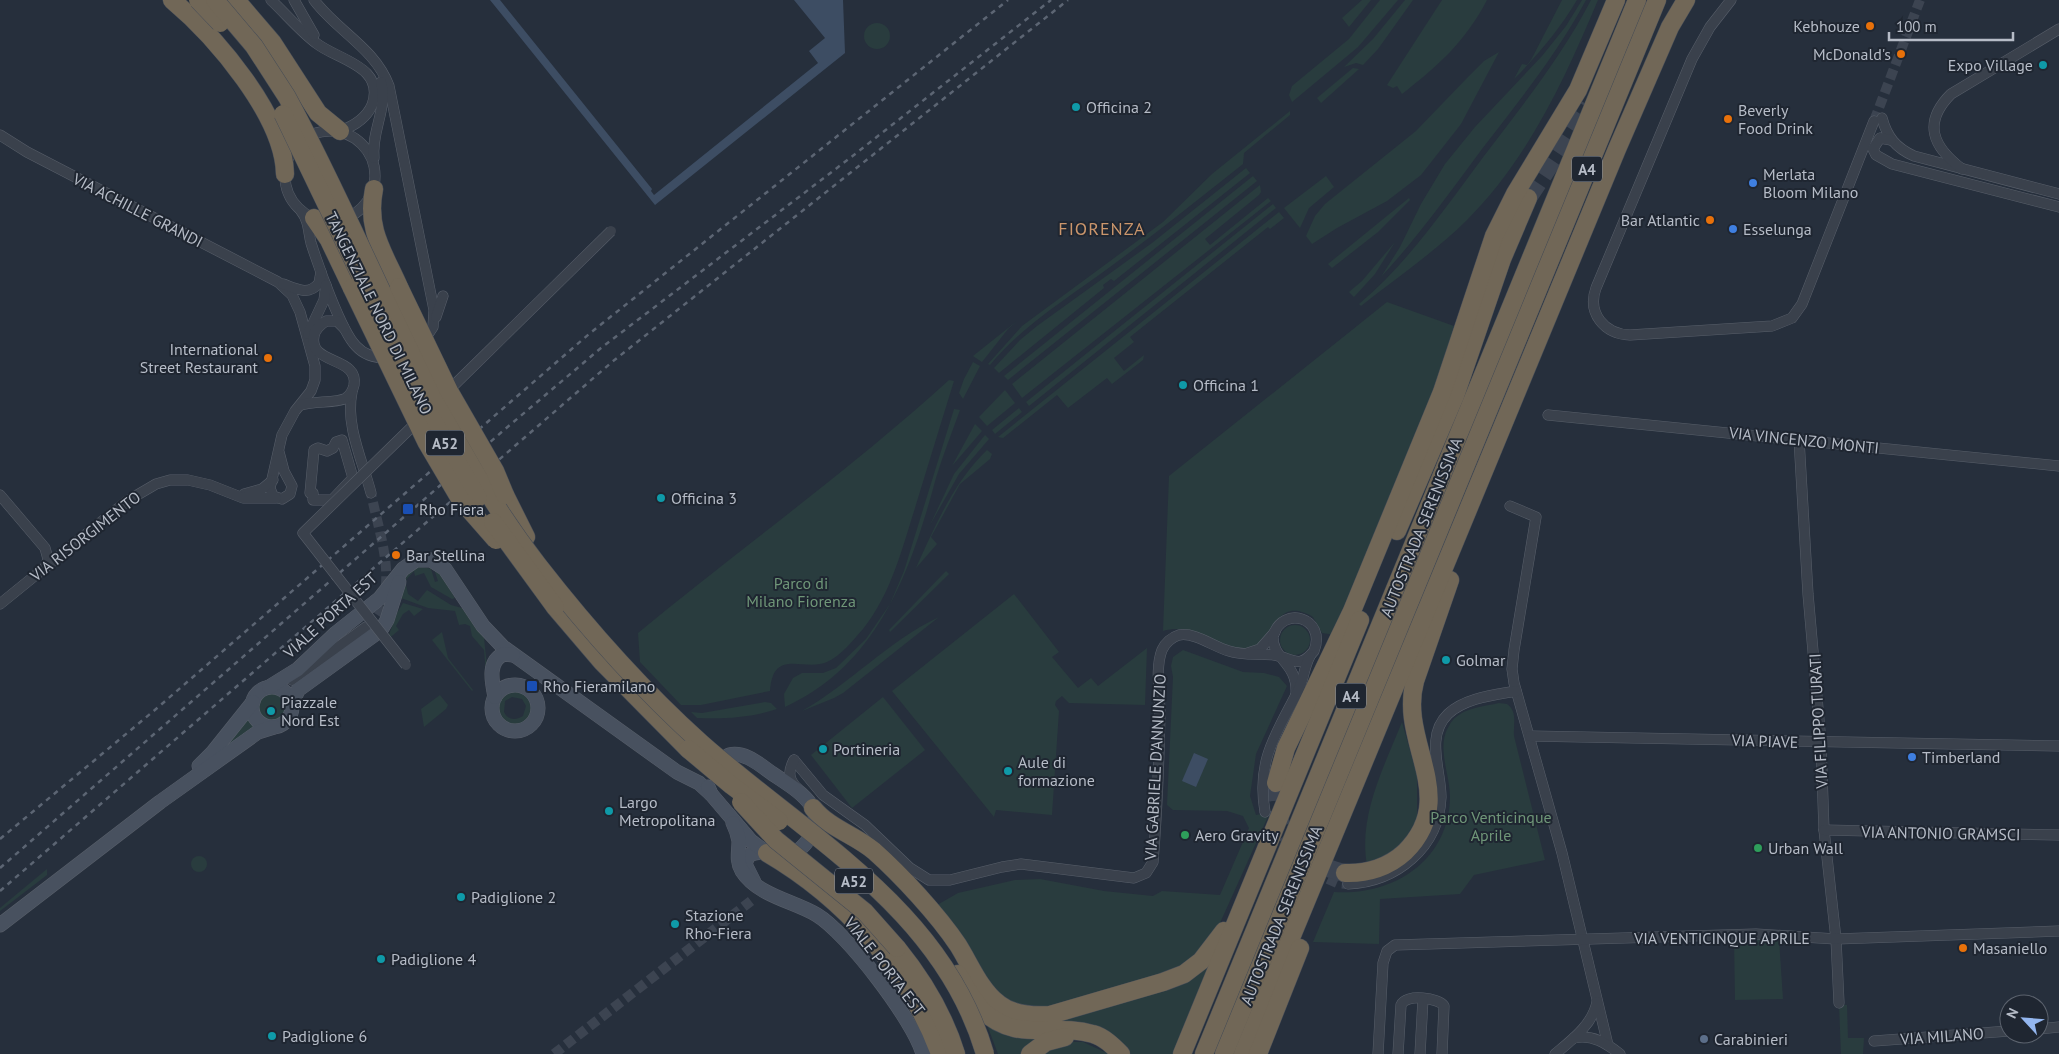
<svg xmlns="http://www.w3.org/2000/svg" width="2059" height="1054" viewBox="0 0 2059 1054" font-family="'PT Sans',sans-serif">
<style>
.green{fill:#293c3e;fill-rule:evenodd}
.water{fill:#3d4d63}
.lines{fill:none;stroke-linecap:round;stroke-linejoin:round}
.street-tunnel{stroke:#3c4451;stroke-width:10;stroke-dasharray:10 5;stroke-linecap:butt}
.highway-tunnel{stroke:#3c4451;stroke-width:18;stroke-dasharray:18 9;stroke-linecap:butt}
.street-casing{stroke:#585f6a;stroke-width:11}
.secondary-casing{stroke:#585f6a;stroke-width:15}
.highway-casing{stroke:#454c57;stroke-width:19}
.street{stroke:#3a414c;stroke-width:10}
.secondary{stroke:#48515f;stroke-width:14}
.highway{stroke:#716757;stroke-width:18}
.rail{stroke:#5c6573;stroke-width:2.5;stroke-dasharray:5 5;stroke-linecap:butt}
.street-bridge-casing{stroke:#585f6a;stroke-width:11;stroke-linecap:butt}
.highway-bridge-casing{stroke:#454c57;stroke-width:19;stroke-linecap:butt}
.street-bridge{stroke:#3a414c;stroke-width:10}
.highway-bridge{stroke:#716757;stroke-width:18}
.food-dot{fill:#e8710a;stroke:#1f2631;stroke-width:2}
.culture-dot{fill:#0f9aa8;stroke:#1f2631;stroke-width:2}
.shop-dot{fill:#3f7fe0;stroke:#1f2631;stroke-width:2}
.transit-dot{fill:#1a4fb4;stroke:#1f2631;stroke-width:2}
.leisure-dot{fill:#2e9e5b;stroke:#1f2631;stroke-width:2}
.service-dot{fill:#5c6f8a;stroke:#1f2631;stroke-width:2}
.labels{text-anchor:middle;dominant-baseline:central;stroke-width:4;stroke-linejoin:round;paint-order:stroke}
.shield{fill:#1f2631;stroke:#898f9a;stroke-width:1}
.shield-label{font-size:15px;font-weight:bold;fill:#b6bcc7}
.poi-label{font-size:16px;fill:#b6bcc7;stroke:#1f2631;text-anchor:start}
.street-label{font-size:16px;fill:#b6bcc7;stroke:#1f2631}
.park-label{font-size:16px;fill:#6f9678;stroke:#1f2631}
.neighbourhood-label{font-size:18px;letter-spacing:1px;fill:#cb966c;stroke:#1f2631}
</style>
<rect width="100%" height="100%" fill="#262f3c"/>
<g class="green">
<polygon points="1362,0 1371,0 1349,27 1342,18"/>
<polygon points="1380,0 1398,0 1358,47 1292,102 1289,95 1292,86 1349,39"/>
<polygon points="1405,0 1413,0 1378,49 1363,65 1356,63 1344,67 1373,39"/>
<path d="M 1442,0 L 1487,0 C 1465,42 1439,65 1402,94 L 1397,86 L 1393,88 L 1387,85 Z"/>
<path d="M 1562,0 L 1577,0 C 1559,30 1538,55 1514,79 L 1522,64 L 1527,65 L 1531,60 Z"/>
<path d="M 1582,0 L 1586,0 C 1557,54 1519,101 1482,149 C 1450,192 1418,237 1381,277 L 1400,247 L 1421,204 L 1445,164 L 1475,127 L 1542,56 L 1566,26 Z"/>
<path d="M 1591,0 L 1598,0 C 1565,79 1528,159 1467,220 C 1435,252 1396,278 1361,306 L 1359,304 C 1409,262 1445,208 1484,156 C 1522,106 1562,56 1591,0 Z"/>
<circle cx="877" cy="36" r="13"/>
<polygon points="1499,52 1461,124 1421,175 1387,201 1337,228 1312,244 1306,236 1315,216 1325,204 1416,131 1469,76 1484,61"/>
<polygon points="1353,68 1359,69 1321,103 1317,98"/>
<path d="M 1290,111 L 1290,115 L 1244,153 L 1243,164 C 1199,199 1155,234 1110,267 C 1068,298 1023,325 990,365 L 988,364 L 1022,326 L 1163,222 L 1212,174 Z"/>
<polygon points="1246,168 1250,173 1114,281 1111,279 1103,285 1104,288 999,373 994,368 1020,340 1037,326 1152,243"/>
<polygon points="1253,176 1257,181 1008,380 1004,376"/>
<polygon points="1326,176 1334,187 1309,208 1300,228 1284,208"/>
<polygon points="1260,185 1261,192 1259,195 1205,239 1210,245 1268,198 1271,201 1022,398 1012,384"/>
<polygon points="1409,198 1410,200 1378,232 1332,268 1328,264"/>
<polygon points="1273,204 1276,208 1029,406 1026,402"/>
<polygon points="1279,212 1284,218 1270,229 1268,227 1130,337 1134,342 1114,358 1124,371 1144,355 1143,360 1112,384 1107,378 1068,408 1057,395 1003,438 998,437"/>
<polygon points="1395,242 1375,274 1354,297 1349,292 1362,281"/>
<path d="M 1387,302 L 1454,326 L 1435,390 L 1336,635 L 1322,633 L 1313,617 C 1271,593 1276,647 1247,650 C 1218,653 1198,621 1163,631 L 1169,476 Z"/>
<polygon points="1017,321 1008,329 982,362 973,356"/>
<polygon points="973,362 980,366 963,399 959,393 964,379"/>
<path d="M 949,380 L 954,381 C 941,423 928,465 915,508 C 902,549 891,594 863,629 C 853,640 841,656 827,662 C 804,672 773,647 770,691 L 701,705 L 681,705 L 640,662 L 638,633 C 741,548 850,470 949,380 Z"/>
<polygon points="1005,390 1015,403 987,426 979,417"/>
<polygon points="1019,408 1022,412 995,434 992,430"/>
<path d="M 954,409 L 960,410 C 952,432 943,455 936,478 C 911,570 879,664 785,707 L 784,694 L 793,678 L 802,673 L 823,673 L 836,668 L 866,639 L 890,604 L 904,571 Z"/>
<polygon points="975,424 982,431 952,466"/>
<polygon points="985,435 989,439 959,474 930,525 954,474"/>
<path d="M 987,450 L 992,454 L 990,459 L 960,484 L 931,537 L 937,544 L 916,568 C 935,526 953,483 987,450 Z"/>
<path d="M 419,567 L 434,569 L 431,569 L 435,582 L 438,581 L 434,569 L 439,571 L 455,598 L 452,599 L 431,587 L 424,573 L 415,576 L 414,571 L 405,581 L 408,594 L 418,601 L 427,590 L 451,605 L 462,608 L 484,638 L 488,675 L 486,675 L 484,650 L 472,636 L 470,626 L 465,624 L 459,625 L 455,611 L 428,608 L 401,598 C 403,584 404,573 419,567 Z"/>
<polygon points="946,571 949,574 890,632 889,630"/>
<polygon points="1014,594 1059,652 1052,657 1078,688 1091,678 1098,686 1147,648 1145,705 1069,703 1062,696 1056,701 1055,705 1059,711 1052,815 996,810 994,817 892,691"/>
<polygon points="403,603 423,609 414,616 409,610 403,614 396,626 399,630 387,640 397,613"/>
<path d="M 939,617 L 843,693 L 834,698 L 802,711 C 850,684 888,641 939,617 Z"/>
<circle cx="1295" cy="640" r="15"/>
<polygon points="442,632 448,658 473,690 472,691 432,640"/>
<polygon points="1183,650 1243,672 1264,673 1279,677 1287,686 1256,754 1250,796 1256,815 1270,812 1220,923 1210,941 1182,968 1054,1007 1024,1008 1001,999 937,905 958,893 1015,880 1040,879 1104,891 1153,896 1162,891 1220,895 1249,828 1243,816 1227,811 1173,810 1167,805 1173,677 1171,666 1173,657"/>
<path d="M 513,690 L 527,695 C 549,722 500,742 497,707 L 503,694 ZM 512,697 L 522,699 L 526,706 L 523,716 C 515,721 508,720 504,712 L 505,701 Z"/>
<circle cx="272" cy="706" r="14"/>
<polygon points="440,695 448,705 446,709 424,727 421,709"/>
<polygon points="883,697 925,750 852,808 811,755"/>
<path d="M 765,702 L 771,703 L 777,709 C 750,718 725,719 697,718 L 691,712 L 702,713 Z"/>
<path d="M 1499,703 L 1507,704 C 1518,712 1513,724 1514,736 L 1545,860 L 1474,875 L 1460,894 L 1380,899 L 1379,944 L 1313,942 L 1334,892 C 1393,896 1449,861 1450,797 C 1450,774 1436,747 1449,726 C 1458,708 1482,707 1499,703 Z"/>
<polygon points="249,717 257,727 216,760"/>
<path d="M 1402,722 L 1417,775 L 1417,819 L 1399,849 L 1367,865 C 1358,816 1384,767 1402,722 Z"/>
<circle cx="199" cy="864" r="8"/>
<polygon points="47,869 47,875 0,911 0,908"/>
<polygon points="1779,939 1783,999 1735,1000 1734,940"/>
<polygon points="1213,958 1175,1054 1131,1054 1127,1048 1035,1025 1026,1019"/>
<polygon points="1839,1005 1847,1005 1848,1038 1864,1038 1863,1054 1841,1054"/>
<polygon points="984,1017 1070,1042 1083,1042 1109,1054 998,1054"/>
</g>
<g class="water">
<polygon points="490,0 500,0 652,189 651,191 654,195 818,63 809,51 825,38 794,0 843,0 845,53 655,205"/>
<polygon points="1194,753 1208,759 1196,787 1182,781"/>
</g>
<g class="lines">
<g class="street-tunnel">
<polyline points="1874,121 1920,0"/>
<path d="M 367,626 C 403,593 379,535 371,493"/>
<polyline points="1314,873 1337,883 1348,884"/>
<polyline points="554,1054 751,901"/>
</g>
<g class="highway-tunnel">
<polyline points="1528,198 1589,106"/>
<path d="M 1276,783 C 1268,827 1304,866 1345,873"/>
</g>
<defs>
<g id="street">
<path d="M 271,0 C 286,14 300,31 316,43 C 337,60 386,66 372,105 C 366,119 354,126 340,131"/>
<polyline points="294,0 314,35"/>
<path d="M 314,0 C 337,31 375,48 389,86 L 434,310 L 433,327 L 423,342"/>
<path d="M 1731,0 L 1710,27 L 1692,59 L 1596,288 C 1587,313 1604,334 1630,335 L 1772,326 L 1792,318 L 1802,304 L 1874,121"/>
<path d="M 1882,118 C 1887,137 1896,148 1914,156 L 2059,194"/>
<circle cx="330" cy="176" r="45"/>
<polyline points="0,135 27,152 278,282 292,295 300,312 315,366 315,380 311,391 295,411 282,435 270,488 273,496 282,499 290,494 292,486 284,471 279,452"/>
<polyline points="1891,140 1880,138 1873,149 1876,155 1892,164 2059,207"/>
<path d="M 374,158 C 371,131 388,109 381,82"/>
<path d="M 1962,169 C 1933,147 1922,123 1951,94 L 2059,29"/>
<path d="M 301,211 C 309,221 308,231 311,243 C 318,265 341,331 356,346 C 364,355 376,358 387,358"/>
<path d="M 283,284 C 296,289 309,296 319,283 L 321,272"/>
<polyline points="436,317 443,296"/>
<polyline points="308,334 324,300 326,285"/>
<path d="M 352,392 C 345,425 363,462 371,493"/>
<path d="M 301,405 C 313,401 339,403 346,398 C 350,395 353,390 354,385 C 359,356 308,365 314,336 C 315,329 320,325 326,321 L 337,321 L 344,328"/>
<polyline points="1548,415 2059,466"/>
<polyline points="1799,439 1808,594 1821,743 1824,830 1836,939 1839,1003"/>
<polygon points="342,440 353,478 332,500 313,500 313,493 310,493 314,450 318,448 327,451 333,448 336,442"/>
<polyline points="244,494 262,489 273,480"/>
<polyline points="0,495 45,548 48,559 46,565"/>
<polyline points="1510,506 1536,517 1514,650 1512,669 1514,683 1562,853 1608,1045"/>
<polyline points="0,604 127,501 156,484 170,480 188,480 210,485 243,498 276,498"/>
<polyline points="1248,653 1260,649 1275,632"/>
<polyline points="292,680 366,627"/>
<polyline points="1530,736 2059,746"/>
<path d="M 794,760 L 823,795 L 865,825 L 910,868 L 929,880 L 950,880 L 1002,867 L 1021,864 L 1134,878 L 1146,873 L 1153,862 C 1157,813 1159,763 1160,714 C 1160,694 1155,668 1162,650 C 1165,643 1172,637 1179,635 C 1195,632 1214,647 1229,651 C 1244,656 1259,653 1274,655 C 1292,658 1299,670 1314,651 C 1327,618 1283,604 1273,636 C 1272,660 1298,662 1296,694"/>
<path d="M 794,760 C 788,771 788,779 797,788"/>
<path d="M 1265,812 C 1256,759 1277,733 1299,689 C 1304,678 1304,667 1310,656"/>
<polyline points="1824,830 2059,835"/>
<path d="M 1348,884 C 1396,882 1439,848 1441,797 C 1441,770 1425,736 1448,714 C 1465,698 1494,695 1516,691"/>
<polyline points="2039,1029 2059,1027"/>
<path d="M 1574,1038 C 1592,1034 1606,1043 1620,1054"/>
<polyline points="1874,1041 2009,1031"/>
<polyline points="1378,1054 1383,963 1387,951 1395,945 1756,934 1836,939 2059,931"/>
<path d="M 1398,1054 L 1401,1005 C 1406,993 1439,998 1444,1006 L 1442,1054"/>
<polyline points="1420,1054 1423,999"/>
<path d="M 1555,1054 C 1572,1040 1593,1024 1597,1002"/>
</g>
<g id="secondary">
<circle cx="515" cy="708" r="23"/>
<circle cx="272" cy="707" r="20"/>
<polyline points="269,687 298,669 336,633 380,598 403,569 416,560 431,560 445,569 483,626 503,647 677,772 699,783 711,794"/>
<path d="M 495,697 C 492,682 487,661 504,654 L 513,655"/>
<polyline points="292,704 298,690 381,630 387,620 399,582"/>
<path d="M 714,765 L 729,755 C 745,751 760,765 773,774 C 798,791 834,810 805,844 C 786,867 767,844 748,856 L 745,864 L 754,882"/>
<polyline points="199,766 213,752 253,702"/>
<polyline points="708,787 711,794 751,841 767,853"/>
<path d="M 733,823 C 736,829 738,835 739,841 C 739,852 736,861 742,871 C 758,896 794,901 817,915 C 847,933 914,1021 923,1054"/>
<polyline points="0,925 160,802 258,732 274,727"/>
</g>
<g id="highway">
<path d="M 172,0 C 215,36 284,116 285,174"/>
<polyline points="236,0 272,42 318,113 340,131"/>
<path d="M 374,189 C 366,229 383,251 399,287"/>
<polyline points="314,218 329,240 352,288"/>
<polyline points="505,495 526,537"/>
<polyline points="1397,531 1455,396 1502,259 1528,198"/>
<polyline points="555,607 602,662 688,749"/>
<polyline points="1276,783 1286,748 1352,611 1442,392 1494,236 1515,194 1578,90 1616,0"/>
<path d="M 813,808 C 829,828 855,835 874,851 C 901,875 938,915 958,945 C 970,964 980,990 999,1004 C 1013,1015 1033,1016 1050,1015 L 1163,982 L 1184,974 L 1201,961 L 1224,931"/>
<path d="M 767,853 C 844,898 909,970 940,1054"/>
<path d="M 1345,873 C 1367,874 1389,867 1405,852 C 1461,796 1398,743 1415,681 L 1450,580"/>
<path d="M 897,948 C 923,980 944,1015 956,1054"/>
<path d="M 958,974 C 965,986 972,1000 982,1010 C 1016,1044 1054,1022 1093,1034 C 1104,1037 1113,1046 1121,1054"/>
<polyline points="1030,1054 1046,1042 1065,1037"/>
<polyline points="1182,1054 1360,620"/>
<polyline points="1204,1054 1637,0"/>
<polyline points="1224,1054 1657,0"/>
<polyline points="1243,1054 1617,149 1670,27 1686,0"/>
<polyline points="1258,1054 1300,948"/>
</g>
</defs>
<use href="#street" class="street-casing"/>
<use href="#secondary" class="secondary-casing"/>
<use href="#highway" class="highway-casing"/>
<use href="#street" class="street"/>
<use href="#secondary" class="secondary"/>
<use href="#highway" class="highway"/>
<g class="rail">
<polyline points="0,839 156,709 589,334 1008,0"/>
<polyline points="0,868 504,430 601,348 850,158 1051,0"/>
<polyline points="0,891 612,362 1068,0"/>
</g>
<defs>
<g id="street-bridge">
<polyline points="447,392 611,231"/>
<polyline points="406,665 303,533 419,420"/>
</g>
<g id="highway-bridge">
<polyline points="198,0 220,23"/>
<path d="M 215,0 L 254,46 L 287,97 C 371,252 429,424 538,565 C 587,628 641,689 701,743 C 807,837 943,909 985,1054"/>
<polyline points="283,114 419,397 478,498"/>
<polyline points="399,287 449,391 495,471 505,495"/>
<polyline points="352,288 427,443 460,499 496,540"/>
<polyline points="493,522 555,607"/>
<polyline points="688,749 731,785 779,821"/>
<polyline points="741,802 776,840 865,912 897,948"/>
</g>
</defs>
<use href="#street-bridge" class="street-bridge-casing"/>
<use href="#highway-bridge" class="highway-bridge-casing"/>
<use href="#street-bridge" class="street-bridge"/>
<use href="#highway-bridge" class="highway-bridge"/>
</g>
<g class="food-dot">
<circle cx="1870" cy="26" r="5"/>
<circle cx="1901" cy="54" r="5"/>
<circle cx="1728" cy="119" r="5"/>
<circle cx="1710" cy="220" r="5"/>
<circle cx="268" cy="358" r="5"/>
<circle cx="396" cy="555" r="5"/>
<circle cx="1963" cy="948" r="5"/>
</g>
<g class="culture-dot">
<circle cx="2043" cy="65" r="5"/>
<circle cx="1076" cy="107" r="5"/>
<circle cx="1183" cy="385" r="5"/>
<circle cx="661" cy="498" r="5"/>
<circle cx="1446" cy="660" r="5"/>
<circle cx="271" cy="711" r="5"/>
<circle cx="823" cy="749" r="5"/>
<circle cx="1008" cy="771" r="5"/>
<circle cx="609" cy="811" r="5"/>
<circle cx="461" cy="897" r="5"/>
<circle cx="675" cy="924" r="5"/>
<circle cx="381" cy="959" r="5"/>
<circle cx="272" cy="1036" r="5"/>
</g>
<g class="shop-dot">
<circle cx="1753" cy="183" r="5"/>
<circle cx="1733" cy="229" r="5"/>
<circle cx="1912" cy="757" r="5"/>
</g>
<g class="transit-dot">
<rect x="402" y="503" width="12" height="12" rx="2.5"/>
<rect x="526" y="680" width="12" height="12" rx="2.5"/>
</g>
<g class="leisure-dot">
<circle cx="1185" cy="835" r="5"/>
<circle cx="1758" cy="848" r="5"/>
</g>
<circle class="service-dot" cx="1704" cy="1039" r="5"/>
<g class="labels">
<g class="shield">
<rect x="1572" y="156.5" width="30" height="25" rx="4"/>
<rect x="426" y="430.5" width="38" height="25" rx="4"/>
<rect x="1336" y="683.5" width="30" height="25" rx="4"/>
<rect x="835" y="868.5" width="38" height="25" rx="4"/>
</g>
<g class="shield-label">
<text x="1587" y="169">A4</text>
<text x="445" y="443">A52</text>
<text x="1351" y="696">A4</text>
<text x="854" y="881">A52</text>
</g>
<g class="poi-label">
<text x="1860" y="26" text-anchor="end">Kebhouze</text>
<text x="1891" y="54" text-anchor="end">McDonald's</text>
<text x="2033" y="65" text-anchor="end">Expo Village</text>
<text x="1086" y="107">Officina 2</text>
<text x="1738" y="110">Beverly<tspan x="1738" dy="18">Food Drink</tspan></text>
<text x="1763" y="174">Merlata<tspan x="1763" dy="18">Bloom Milano</tspan></text>
<text x="1700" y="220" text-anchor="end">Bar Atlantic</text>
<text x="1743" y="229">Esselunga</text>
<text x="258" y="349" text-anchor="end">International<tspan x="258" dy="18">Street Restaurant</tspan></text>
<text x="1193" y="385">Officina 1</text>
<text x="671" y="498">Officina 3</text>
<text x="419" y="509">Rho Fiera</text>
<text x="406" y="555">Bar Stellina</text>
<text x="1456" y="660">Golmar</text>
<text x="543" y="686">Rho Fieramilano</text>
<text x="281" y="702">Piazzale<tspan x="281" dy="18">Nord Est</tspan></text>
<text x="833" y="749">Portineria</text>
<text x="1922" y="757">Timberland</text>
<text x="1018" y="762">Aule di<tspan x="1018" dy="18">formazione</tspan></text>
<text x="619" y="802">Largo<tspan x="619" dy="18">Metropolitana</tspan></text>
<text x="1195" y="835">Aero Gravity</text>
<text x="1768" y="848">Urban Wall</text>
<text x="471" y="897">Padiglione 2</text>
<text x="685" y="915">Stazione<tspan x="685" dy="18">Rho-Fiera</tspan></text>
<text x="1973" y="948">Masaniello</text>
<text x="391" y="959">Padiglione 4</text>
<text x="282" y="1036">Padiglione 6</text>
<text x="1714" y="1039">Carabinieri</text>
</g>
<g class="street-label">
<text transform="translate(138 210) rotate(27)">VIA ACHILLE GRANDI</text>
<text transform="translate(379 313) rotate(64)">TANGENZIALE NORD DI MILANO</text>
<text transform="translate(1804 440) rotate(6)">VIA VINCENZO MONTI</text>
<text transform="translate(1421 527) rotate(-68)">AUTOSTRADA SERENISSIMA</text>
<text transform="translate(85 536) rotate(-38)">VIA RISORGIMENTO</text>
<text transform="translate(330 615) rotate(-42)">VIALE PORTA EST</text>
<text transform="translate(1818 721) rotate(-93)">VIA FILIPPO TURATI</text>
<text transform="translate(1765 741) rotate(2)">VIA PIAVE</text>
<text transform="translate(1155 767) rotate(-87)">VIA GABRIELE D'ANNUNZIO</text>
<text transform="translate(1941 833) rotate(1)">VIA ANTONIO GRAMSCI</text>
<text transform="translate(1281 915) rotate(-68)">AUTOSTRADA SERENISSIMA</text>
<text x="1722" y="938">VIA VENTICINQUE APRILE</text>
<text transform="translate(885 966) rotate(52)">VIALE PORTA EST</text>
<text transform="translate(1942 1036) rotate(-4)">VIA MILANO</text>
</g>
<g class="park-label">
<text x="801" y="583">Parco di<tspan x="801" dy="18">Milano Fiorenza</tspan></text>
<text x="1491" y="817">Parco Venticinque<tspan x="1491" dy="18">Aprile</tspan></text>
</g>
<g class="neighbourhood-label">
<text x="1102" y="228">FIORENZA</text>
</g>
</g>
<g transform="translate(2024 1019) rotate(296)"><circle r="24" fill="#1f2631" stroke="#5b626d"/>
<path d="M0-4L9 19L0 12L-9 19Z" fill="#93b6ef"/>
<text y="-8" font-size="14" font-weight="bold" text-anchor="middle" fill="#b6bcc7">N</text>
</g>
<path d="M1889 32v8h124v-8" fill="none" stroke="#b6bcc7" stroke-width="2.5"/>
<text x="1896" y="32" font-size="15" fill="#b6bcc7" stroke="#1f2631" stroke-width="4" paint-order="stroke">100 m</text>
</svg>
